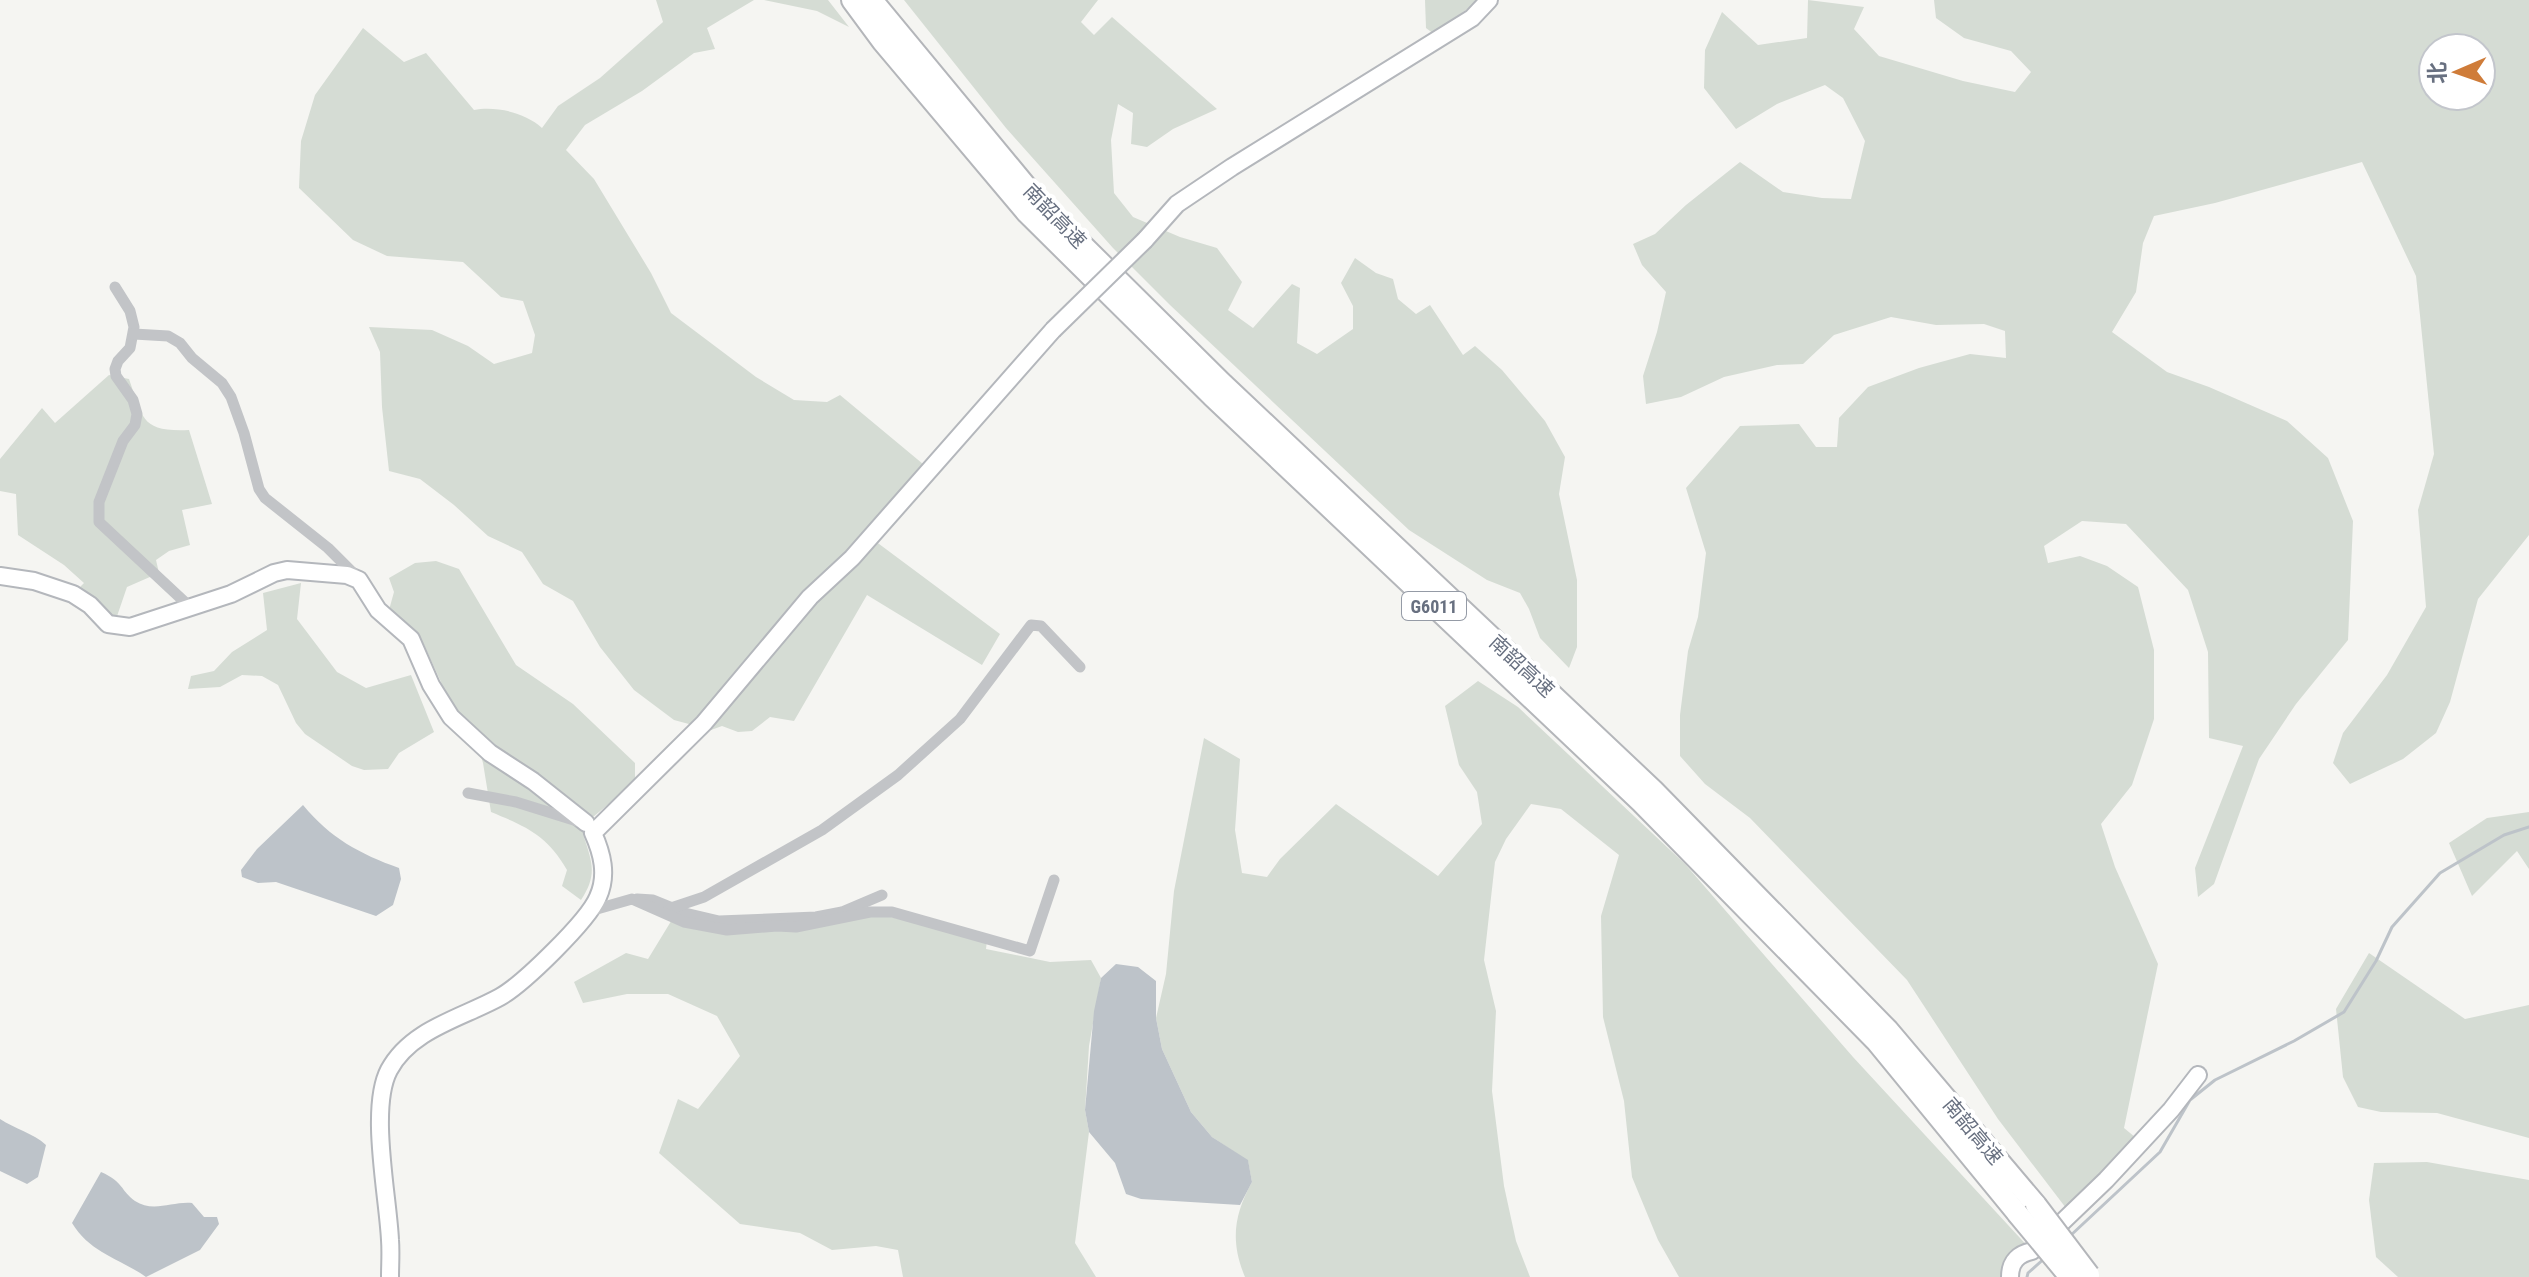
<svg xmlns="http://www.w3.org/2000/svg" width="2529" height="1277" viewBox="0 0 2529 1277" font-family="'Roboto Condensed','Noto Sans SC',sans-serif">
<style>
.green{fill:#d5dcd4;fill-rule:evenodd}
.water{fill:#bdc3c9}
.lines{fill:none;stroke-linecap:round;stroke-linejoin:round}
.stream{stroke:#bdc3c9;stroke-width:3}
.secondary-casing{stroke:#b4b7bc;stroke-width:20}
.highway-casing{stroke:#b4b6ba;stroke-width:24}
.street{stroke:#c2c4c7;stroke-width:11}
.secondary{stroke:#fff;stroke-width:16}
.highway{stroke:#fff;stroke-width:20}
.secondary-bridge-casing{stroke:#b4b7bc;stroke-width:20;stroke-linecap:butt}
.highway-bridge-casing{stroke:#b4b6ba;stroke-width:24;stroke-linecap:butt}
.secondary-bridge{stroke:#fff;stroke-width:16}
.highway-bridge{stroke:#fff;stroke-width:20}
.labels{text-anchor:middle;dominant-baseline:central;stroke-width:8;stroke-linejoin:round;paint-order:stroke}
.shield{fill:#fff;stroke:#959ba6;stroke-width:2}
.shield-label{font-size:18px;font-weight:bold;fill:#687080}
.street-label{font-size:20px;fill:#687080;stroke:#fff}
</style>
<rect width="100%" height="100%" fill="#f5f5f2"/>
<g class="green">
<path d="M 656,0 L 754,0 L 707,28 L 715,49 L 694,53 L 642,91 L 585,125 L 566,150 L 594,179 L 651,273 L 671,313 L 756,377 L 794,400 L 827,402 L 840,395 L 923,464 L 863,532 L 1000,634 L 982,665 L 867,595 L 794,721 L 770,717 L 752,731 L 738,732 L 722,726 L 711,730 L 674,720 L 634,690 L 600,647 L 573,601 L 543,584 L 522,552 L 488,536 L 454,505 L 420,479 L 389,471 L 382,407 L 380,352 L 369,327 L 432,330 L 468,346 L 494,364 L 532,353 L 535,335 L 523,301 L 501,297 L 463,262 L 387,256 L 353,240 L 299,188 L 301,141 L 315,95 L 363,28 L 404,62 L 426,53 L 474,110 C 495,106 525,112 542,128 L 558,106 L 600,78 L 663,22 Z"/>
<polygon points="764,0 828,0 849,27 817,11"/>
<polygon points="904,0 1098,0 1081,22 1094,35 1112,17 1217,109 1173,129 1147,147 1131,144 1133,113 1118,104 1111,140 1114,193 1133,217 1180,237 1217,248 1242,282 1228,310 1253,328 1292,284 1300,288 1297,343 1317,354 1353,329 1353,306 1341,283 1355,258 1376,273 1393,279 1398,299 1416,314 1430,305 1463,355 1475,346 1502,370 1545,421 1565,457 1559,494 1577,580 1577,647 1569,668 1540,638 1529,609 1520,593 1487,580 1409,530 1170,305 1113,248 1006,128"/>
<polygon points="1425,0 1479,0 1434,34 1426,28"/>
<path d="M 1808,0 L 1864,7 L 1854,29 L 1879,56 L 1963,81 L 2015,92 L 2031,72 L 2011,51 L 1964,38 L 1936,18 L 1934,0 L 2529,0 L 2529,535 L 2478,599 L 2450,702 L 2436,733 L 2403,759 L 2350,784 L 2333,763 L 2343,733 L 2387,675 L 2426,607 L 2418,510 L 2434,454 L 2416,276 L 2362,162 L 2215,203 L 2154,216 L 2143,243 L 2136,292 L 2112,332 L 2167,372 L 2209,387 L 2287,421 L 2328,458 L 2353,521 L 2348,640 L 2296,704 L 2259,759 L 2214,884 L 2198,897 L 2195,868 L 2243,746 L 2209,738 L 2208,652 L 2188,590 L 2126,524 L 2082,521 L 2044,546 L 2048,563 L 2080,556 L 2107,566 L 2138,587 L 2154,650 L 2154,719 L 2132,785 L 2101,824 L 2115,867 L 2158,964 L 2124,1128 L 2141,1142 L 2069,1212 L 1998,1119 L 1907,980 L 1750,818 L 1705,784 L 1680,756 L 1680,715 L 1688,651 L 1698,617 L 1706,553 L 1686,488 L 1740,426 L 1799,424 L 1816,447 L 1837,447 L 1839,418 L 1868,387 L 1919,368 L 1970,354 L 2006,358 L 2005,331 L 1984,324 L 1936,325 L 1891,317 L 1834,335 L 1803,364 L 1777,365 L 1724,377 L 1681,397 L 1646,404 L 1643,376 L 1657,332 L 1666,292 L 1642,265 L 1633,244 L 1655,234 L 1686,205 L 1740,162 L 1783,192 L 1822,198 L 1851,199 L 1865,141 L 1843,98 L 1825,85 L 1777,104 L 1736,129 L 1704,88 L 1705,50 L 1722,12 L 1758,45 L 1807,38 ZM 2433,48 L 2481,48 L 2481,96 L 2433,96 Z"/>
<path d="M 109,375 L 129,379 C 143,419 141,432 189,430 L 212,504 L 182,510 L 190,545 L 169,551 L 156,560 L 159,573 L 127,587 L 114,625 L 73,594 L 84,583 L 64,565 L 18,535 L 16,494 L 0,491 L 0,459 L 42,408 L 55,423 Z"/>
<path d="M 436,561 L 459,569 L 516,665 L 573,704 L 635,763 L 635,782 L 593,817 L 583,834 C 592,862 598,874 581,900 L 562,886 L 567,870 C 547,835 527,827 491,812 L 483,763 L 472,727 L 451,704 L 419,634 L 389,610 L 394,592 L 389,578 L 415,563 Z"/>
<polygon points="301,583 297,619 337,672 366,688 411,675 434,732 399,753 388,769 364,770 352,766 305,734 296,723 278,685 262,676 242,675 220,687 188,689 191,676 214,671 232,652 267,630 263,593"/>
<path d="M 1478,681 L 1518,707 L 1685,864 L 1853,1057 L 2032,1251 L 2010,1277 L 1679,1277 L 1658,1240 L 1632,1177 L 1624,1101 L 1603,1017 L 1601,916 L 1619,855 L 1561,809 L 1531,804 L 1506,839 L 1495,862 L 1484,960 L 1496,1011 L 1492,1091 L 1504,1186 L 1516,1241 L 1530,1277 L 1245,1277 C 1230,1241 1234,1215 1252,1182 L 1248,1161 L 1212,1137 L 1191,1112 L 1162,1049 L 1156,1018 L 1166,974 L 1174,891 L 1204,738 L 1240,759 L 1235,830 L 1242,873 L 1267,877 L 1280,859 L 1336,804 L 1438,876 L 1482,824 L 1477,792 L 1459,765 L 1445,706 Z"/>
<polygon points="2529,812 2529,869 2517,851 2472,896 2449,843 2487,818"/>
<polygon points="870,912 987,940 986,949 1050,962 1091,960 1101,978 1089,1046 1085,1110 1089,1132 1075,1243 1096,1277 903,1277 898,1250 876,1246 832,1250 800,1233 740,1224 659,1153 678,1099 698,1109 740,1056 717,1016 668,994 627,994 583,1003 574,982 626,953 648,959 673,918"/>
<polygon points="2369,953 2465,1019 2529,1005 2529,1138 2437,1113 2381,1112 2358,1107 2343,1077 2336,1009"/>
<polygon points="2427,1162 2529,1180 2529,1277 2398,1277 2376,1257 2369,1200 2374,1163"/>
</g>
<g class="water">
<path d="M 303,805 C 330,838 360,854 399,868 L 401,879 L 393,905 L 376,916 L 276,882 L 258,883 L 242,877 L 241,870 L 257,849 Z"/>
<polygon points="1116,964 1138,967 1156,981 1156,1018 1162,1049 1191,1112 1212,1137 1248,1160 1252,1182 1240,1205 1141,1199 1126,1194 1115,1163 1089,1132 1085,1110 1094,1011 1101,978"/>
<path d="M 0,1119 C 15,1129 33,1133 46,1145 L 38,1177 L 27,1184 L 0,1171 Z"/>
<path d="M 101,1172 C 124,1182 120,1190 135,1201 C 153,1213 173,1201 192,1203 L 204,1217 L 217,1217 L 219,1224 L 200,1250 L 146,1277 C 119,1258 90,1253 72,1223 Z"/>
</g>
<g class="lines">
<g class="stream">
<polyline points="2070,1236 2160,1152 2190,1100 2215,1080 2294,1041 2344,1012 2376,961 2392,927 2440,873 2504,835 2529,827"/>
<polyline points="2027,1277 2028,1273 2046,1257"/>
</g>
<defs>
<g id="secondary">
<polyline points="1145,240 1177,204 1232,167 1472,18 1489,0"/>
<polyline points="0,576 34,581 73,594 90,605 108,624 130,627 231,594 274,573 287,570 347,575 359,580 378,610 411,639 431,685 451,717 490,753 533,781 586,823"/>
<path d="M 390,1277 C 390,1265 391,1252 390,1240 C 388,1196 369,1108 389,1070 C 411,1029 462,1018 500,997 C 523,984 588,921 598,897 C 608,875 602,853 593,833 L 704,723 L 810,597 L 852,558 L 1053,330"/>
<path d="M 2010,1277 C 2010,1262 2018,1254 2032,1251 L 2106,1180 L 2171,1110 L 2198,1075"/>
</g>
<g id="highway">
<polyline points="852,0 883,42 1027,213 1212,396 1641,802 1876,1041 2017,1213"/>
<polyline points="872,0 1039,202 1223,384 1653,790 1888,1030 2036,1205"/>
</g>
</defs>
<use href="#secondary" class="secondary-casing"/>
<use href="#highway" class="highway-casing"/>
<g class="street">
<polyline points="115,287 130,311 134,327 130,348 118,361 115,369 116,376 133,400 137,414 135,425 123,441 99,502 99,522 189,606"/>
<polyline points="134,334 168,336 180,343 192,358 222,383 231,397 244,433 259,489 265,498 328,548 356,576"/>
<polyline points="468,793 516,802 577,821"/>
<polyline points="637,899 653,900 685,913 719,921 816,917 842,912 882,895"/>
<polyline points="671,908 704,897 822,830 898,775 960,719 1031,625 1041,626 1080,667"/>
<polyline points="590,911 632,899 684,922 727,930 777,926 796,927 870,912 892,912 1030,951 1054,880"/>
</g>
<use href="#secondary" class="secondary"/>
<use href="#highway" class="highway"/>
<defs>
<polyline id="secondary-bridge" points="1053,330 1145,240"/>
<g id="highway-bridge">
<polyline points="2036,1205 2089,1275"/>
<polyline points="2017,1213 2070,1277"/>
</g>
</defs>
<use href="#secondary-bridge" class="secondary-bridge-casing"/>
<use href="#highway-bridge" class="highway-bridge-casing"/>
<use href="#secondary-bridge" class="secondary-bridge"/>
<use href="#highway-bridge" class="highway-bridge"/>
</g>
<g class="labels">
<rect class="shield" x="1402" y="592" width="64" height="28" rx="6"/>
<g class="shield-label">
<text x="1434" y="606">G6011</text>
</g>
<g class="street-label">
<text transform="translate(1055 216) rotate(46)">南韶高速</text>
<text transform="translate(1522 666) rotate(43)">南韶高速</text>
<text transform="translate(1973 1131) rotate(50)">南韶高速</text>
</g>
</g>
<g transform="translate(2457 72) rotate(268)"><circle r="38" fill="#ffffff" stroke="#c3c6cc" stroke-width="2"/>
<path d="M0-6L14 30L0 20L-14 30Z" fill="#cf7c39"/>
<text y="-12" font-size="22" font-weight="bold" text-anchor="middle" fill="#687080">北</text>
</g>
</svg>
